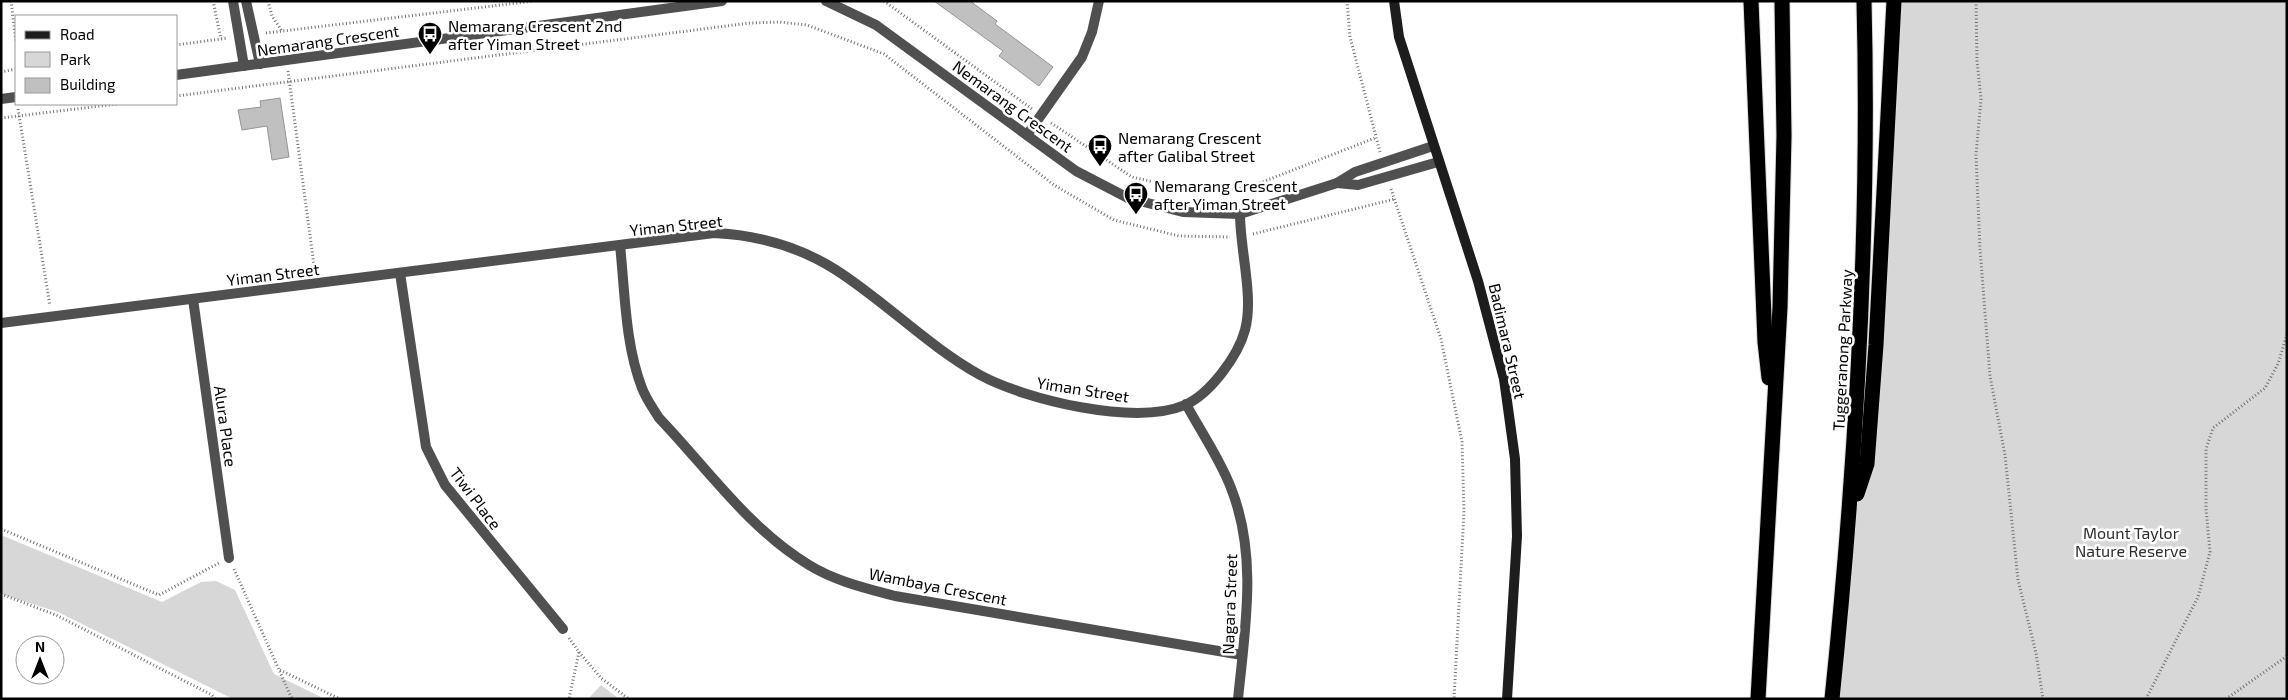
<svg xmlns="http://www.w3.org/2000/svg" width="2288" height="700" viewBox="0 0 2288 700" font-family="'Exo 2',sans-serif">
<style>
.green{fill:#d7d7d7}
.building{fill:#c0c0c0;stroke:#949494}
.lines{fill:none;stroke-linecap:round;stroke-linejoin:round}
.motorway-casing{stroke:#dbdbdb;stroke-width:17}
.path{stroke:#727272;stroke-width:3;stroke-dasharray:1 2.5;stroke-linecap:butt}
.minor{stroke:#505050;stroke-width:10}
.tertiary{stroke:#505050;stroke-width:10}
.secondary{stroke:#1d1d1d;stroke-width:10}
.motorway{stroke:#000;stroke-width:15}
.labels{text-anchor:middle;dominant-baseline:central;stroke-width:5;stroke-linejoin:round;paint-order:stroke}
.poi-label{font-size:16px;fill:#000;stroke:#fff;text-anchor:start}
.street-label{font-size:16px;fill:#000;stroke:#fff}
.park-label{font-size:16px;fill:#2e2e2e;stroke:#fff}
</style>
<rect width="100%" height="100%" fill="#fff"/>
<g class="green">
<polygon points="1898,1 2287,1 2287,699 1836,699"/>
<polygon points="1,535 162,602 201,582 216,581 235,590 274,674 325,699 233,699 58,612 1,594"/>
<polygon points="601,685 619,699 588,699"/>
</g>
<g class="building">
<polygon points="934,1 970,1 997,21 995,24 1053,67 1039,86 999,56 1003,51"/>
<polygon points="280,98 289,157 272,160 267,126 242,130 238,110 261,107 260,101"/>
</g>
<g class="lines">
<defs>
<g id="motorway">
<polyline points="1751,1 1765,342 1769,378"/>
<polyline points="1857,494 1867,464 1876,345 1894,1"/>
<polyline points="1758,699 1780,307 1784,136 1782,1"/>
<path d="M 1832,699 C 1856,467 1870,234 1864,1"/>
</g>
</defs>
<use href="#motorway" class="motorway-casing"/>
<g class="path">
<polyline points="11,1 16,42"/>
<polyline points="213,1 221,39"/>
<polyline points="268,1 272,16 282,31"/>
<polyline points="884,1 1032,109"/>
<polyline points="1347,1 1350,37 1380,152"/>
<polyline points="1976,1 1977,61 1981,99 1976,155 1980,249 1990,376 2005,455 2018,580 2036,653 2043,699"/>
<polyline points="266,33 534,1"/>
<polyline points="176,45 228,38"/>
<polyline points="288,71 315,273"/>
<polyline points="1,72 16,69"/>
<polyline points="176,96 750,23 779,22 807,25 884,54 1054,185 1114,220 1179,236 1230,237"/>
<polyline points="18,109 50,306"/>
<polyline points="1,118 117,104"/>
<polyline points="1051,123 1132,177 1194,191 1247,188 1375,138"/>
<polyline points="1391,189 1441,339 1462,442 1464,511 1454,699"/>
<polyline points="1253,234 1395,199"/>
<polyline points="1,529 159,595 219,563"/>
<polyline points="234,569 292,699"/>
<polyline points="1,594 56,615 212,695 215,699"/>
<polyline points="569,638 579,652 569,699"/>
<polyline points="579,652 601,678 629,699"/>
<polyline points="280,670 340,699"/>
<polyline points="2146,699 2198,597 2210,552 2206,509 2206,449 2213,428 2265,388 2278,364 2287,334"/>
<polyline points="2226,699 2287,656"/>
</g>
<g class="minor">
<polyline points="1027,135 1082,57 1092,32 1099,1"/>
<path d="M 620,245 C 625,292 625,344 642,388 C 646,399 653,408 659,418 C 707,468 749,529 809,565 C 835,581 865,588 895,596 L 1242,655"/>
<polyline points="400,273 426,447 445,485 563,629"/>
<polyline points="193,299 229,558"/>
<path d="M 1,323 L 714,233 C 757,235 800,247 836,270 C 886,302 928,346 980,375 C 1026,400 1135,426 1185,405 C 1210,394 1238,356 1245,330 C 1254,297 1240,250 1240,214"/>
<path d="M 1186,404 C 1201,432 1220,459 1231,488 C 1258,556 1245,629 1238,699"/>
</g>
<g class="tertiary">
<polyline points="233,1 244,66"/>
<polyline points="246,1 260,64"/>
<polyline points="826,1 876,25 1076,171 1128,198 1183,212 1240,214 1337,183 1355,172 1433,146"/>
<polyline points="176,75 722,1"/>
<polyline points="1,99 16,97"/>
<polyline points="1337,183 1358,185 1438,162"/>
</g>
<polyline class="secondary" points="1394,1 1399,37 1478,281 1504,379 1515,459 1517,536 1507,699"/>
<use href="#motorway" class="motorway"/>
</g>
<defs>
<symbol id="bus-pin" viewBox="-11 -11 22 30"><path d="M0 17L-7.5 6A9.5 9.5 0 1 1 7.5 6Z" fill="#000" stroke="#fff"/><path d="M-5-6H5V4H4V6H2V4H-2V6H-4V4H-5ZM-3.5-4V0h7V-4ZM-3.5 1.2v1.5H-2V1.2ZM2 1.2v1.5H3.5V1.2Z" fill="#fff"/></symbol>
</defs>
<g fill-rule="evenodd">
<use href="#bus-pin" x="416" y="20" width="28" height="38"/>
<use href="#bus-pin" x="1086" y="132" width="28" height="38"/>
<use href="#bus-pin" x="1122" y="180" width="28" height="38"/>
</g>
<g class="labels">
<g class="poi-label">
<text x="448" y="25">Nemarang Crescent 2nd<tspan x="448" dy="18">after Yiman Street</tspan></text>
<text x="1118" y="137">Nemarang Crescent<tspan x="1118" dy="18">after Galibal Street</tspan></text>
<text x="1154" y="185">Nemarang Crescent<tspan x="1154" dy="18">after Yiman Street</tspan></text>
</g>
<g class="street-label">
<text transform="translate(328 40) rotate(-8)">Nemarang Crescent</text>
<text transform="translate(1013 106) rotate(36)">Nemarang Crescent</text>
<text transform="translate(676 225) rotate(-6)">Yiman Street</text>
<text transform="translate(273 274) rotate(-7)">Yiman Street</text>
<text transform="translate(1508 341) rotate(77)">Badimara Street</text>
<text transform="translate(1842 350) rotate(-87)">Tuggeranong Parkway</text>
<text transform="translate(1083 389) rotate(9)">Yiman Street</text>
<text transform="translate(226 426) rotate(82)">Alura Place</text>
<text transform="translate(476 498) rotate(53)">Tiwi Place</text>
<text transform="translate(938 586) rotate(11)">Wambaya Crescent</text>
<text transform="translate(1229 604) rotate(-88)">Nagara Street</text>
</g>
<g class="park-label">
<text x="2131" y="532">Mount Taylor<tspan x="2131" dy="18">Nature Reserve</tspan></text>
</g>
</g>
<rect width="2288" height="700" fill="none" stroke="#000000" stroke-width="5"/>
<rect x="15" y="15" width="162" height="90" fill="#ffffff" stroke="#999999"/>
<rect x="25" y="31" width="25" height="8" fill="#1d1d1d" stroke="#999999"/>
<text x="60" y="40" font-size="15" fill="#000000">Road</text>
<rect x="25" y="52" width="25" height="15" fill="#d7d7d7" stroke="#999999"/>
<text x="60" y="65" font-size="15" fill="#000000">Park</text>
<rect x="25" y="78" width="25" height="15" fill="#c0c0c0" stroke="#999999"/>
<text x="60" y="90" font-size="15" fill="#000000">Building</text>
<g transform="translate(40 660)"><circle r="24" fill="#ffffff" stroke="#999999"/>
<path d="M0-4L9 19L0 12L-9 19Z" fill="#000000"/>
<text y="-8" font-size="14" font-weight="bold" text-anchor="middle" fill="#000000">N</text>
</g>
</svg>
